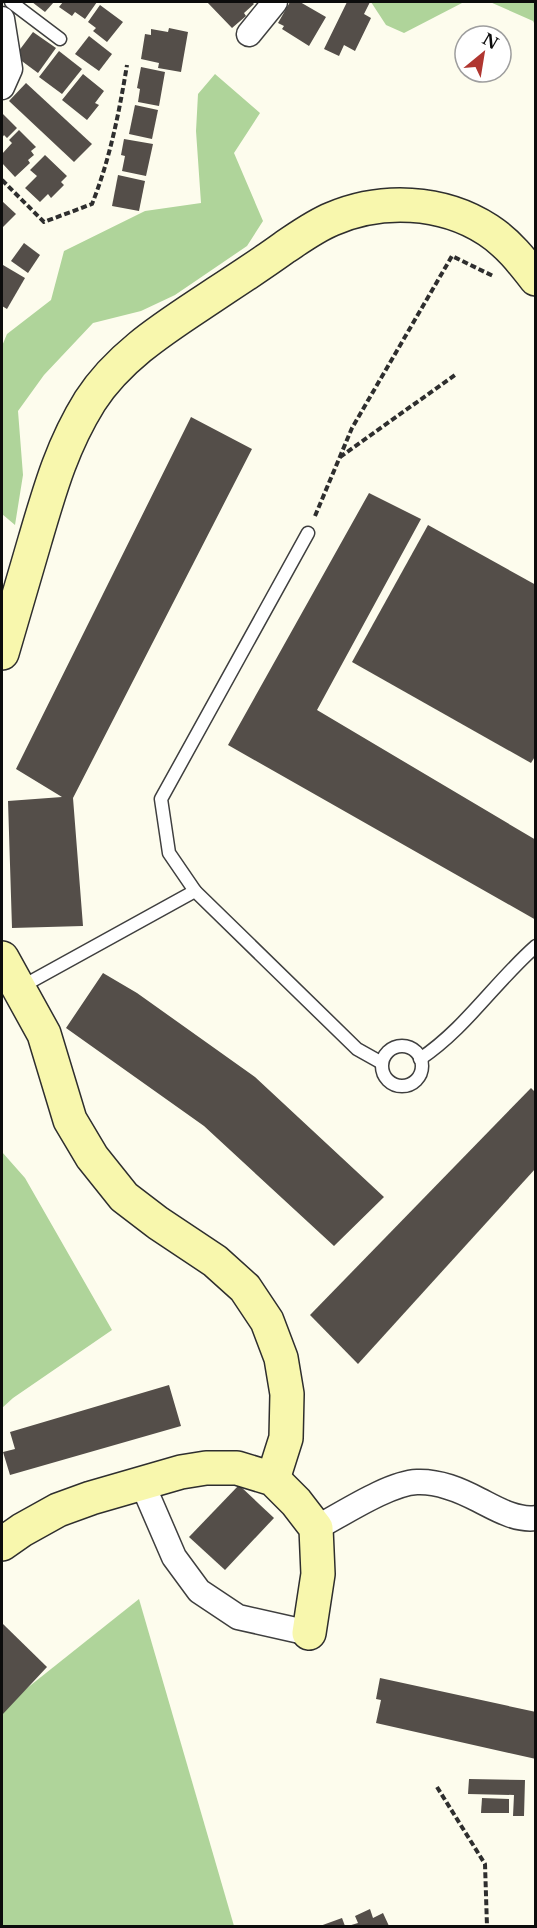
<svg xmlns="http://www.w3.org/2000/svg" width="537" height="1928" viewBox="0 0 537 1928" font-family="'Libre Baskerville',serif">
<style>
.forest{fill:#afd49a}
.building{fill:#544e49}
.lines{fill:none;stroke-linecap:round;stroke-linejoin:round}
.lane-casing{stroke:#3f3f3f;stroke-width:15}
.street-casing{stroke:#3f3f3f;stroke-width:27}
.secondary-casing{stroke:#2e2e2e;stroke-width:36}
.path{stroke:#2e2e2e;stroke-width:4;stroke-dasharray:6 3;stroke-linecap:butt}
.lane{stroke:#fff;stroke-width:12}
.street{stroke:#fff;stroke-width:24}
.secondary{stroke:#f8f7ad;stroke-width:33}
</style>
<rect width="100%" height="100%" fill="#fdfced"/>
<g class="forest">
<polygon points="371,2 464,2 404,33 386,25"/>
<polygon points="490,2 535,2 535,25 533,21"/>
<polygon points="215,74 260,113 234,153 263,221 247,246 175,295 141,311 93,323 44,375 18,411 23,475 15,525 2,514 2,346 7,334 51,300 64,251 145,211 201,203 196,131 198,94"/>
<polygon points="2,1152 25,1178 112,1330 13,1398 2,1408"/>
<polygon points="139,1599 234,1926 2,1926 2,1708"/>
</g>
<g class="building">
<polygon points="32,2 54,2 45,12"/>
<polygon points="63,2 97,2 85,19 75,12 72,16 59,7"/>
<polygon points="207,2 252,2 254,4 244,13 246,16 232,28"/>
<polygon points="290,2 300,2 326,17 309,46 282,29 284,26 278,23"/>
<polygon points="347,2 370,2 364,14 371,18 355,51 344,45 339,56 324,49"/>
<polygon points="100,5 123,22 107,42 93,31 96,28 88,22"/>
<polygon points="169,28 188,32 181,72 158,68 159,63 141,59 145,34 151,35 151,29 168,32"/>
<polygon points="33,32 56,48 38,73 15,56"/>
<polygon points="89,36 112,54 99,71 75,54"/>
<polygon points="59,51 82,69 62,94 39,77"/>
<polygon points="141,67 165,72 159,106 138,102 140,89 137,88"/>
<polygon points="83,74 104,91 95,103 99,105 87,120 62,100"/>
<polygon points="26,83 92,144 74,162 9,101"/>
<polygon points="135,105 158,110 152,139 129,134"/>
<polygon points="2,113 17,128 7,138 4,135 2,138"/>
<polygon points="19,130 36,147 31,151 34,155 28,160 30,163 15,177 2,163 2,154 12,143 9,140"/>
<polygon points="124,139 153,144 146,176 122,171 125,156 121,155"/>
<polygon points="45,155 67,176 61,182 64,185 51,198 48,194 40,202 25,188 37,176 30,170"/>
<polygon points="118,175 145,181 139,211 112,206"/>
<polygon points="2,201 16,214 2,228"/>
<polygon points="24,243 40,255 28,273 11,261"/>
<polygon points="3,265 25,278 7,309 2,306"/>
<polygon points="191,417 252,449 73,798 83,926 12,928 8,801 62,797 16,769"/>
<polygon points="369,493 421,519 317,710 536,840 536,920 228,745"/>
<polygon points="428,525 536,585 536,755 531,763 352,662"/>
<polygon points="103,973 137,993 255,1077 384,1197 334,1246 204,1126 66,1028"/>
<polygon points="531,1088 536,1093 536,1168 358,1364 310,1315"/>
<polygon points="169,1385 181,1426 10,1475 3,1452 15,1449 10,1432"/>
<polygon points="239,1485 274,1518 225,1570 189,1537"/>
<polygon points="2,1623 47,1667 2,1715"/>
<polygon points="380,1678 536,1712 536,1759 376,1723 381,1700 376,1699"/>
<polygon points="469,1779 525,1780 524,1816 513,1816 514,1795 468,1794"/>
<polygon points="482,1798 509,1799 509,1813 481,1813"/>
<polygon points="370,1909 373,1918 383,1913 389,1926 348,1926 358,1923 355,1916"/>
<polygon points="342,1918 345,1926 320,1926"/>
</g>
<g class="lines">
<defs>
<g id="lane">
<polyline points="11,2 60,39"/>
<polyline points="195,891 169,853 161,799 308,533"/>
<polyline points="21,987 195,891 357,1049 382,1063"/>
<circle cx="402" cy="1066" r="20"/>
<path d="M 420,1059 C 466,1028 495,982 536,946"/>
</g>
<g id="street">
<polyline points="2,19 10,69 2,87"/>
<polyline points="249,34 275,2"/>
<polyline points="142,1483 174,1557 199,1591 238,1617 309,1633"/>
<path d="M 316,1528 C 341,1515 389,1483 417,1482 C 439,1481 460,1490 479,1500 C 495,1508 516,1521 536,1518"/>
</g>
<g id="secondary">
<path d="M 2,653 C 13,615 24,577 35,540 C 50,489 62,446 90,401 C 121,353 171,324 217,293 C 240,278 263,263 285,247 C 300,237 315,226 332,219 C 381,198 442,200 488,230 C 508,243 522,261 536,279"/>
<polyline points="2,958 44,1034 70,1120 92,1157 124,1197 158,1223 215,1261 245,1288 267,1321 281,1358 287,1394 286,1438 273,1479"/>
<polyline points="2,1544 22,1530 58,1510 91,1498 181,1472 206,1468 237,1468 273,1479 296,1502 316,1528 318,1574 309,1633"/>
</g>
</defs>
<use href="#lane" class="lane-casing"/>
<use href="#street" class="street-casing"/>
<use href="#secondary" class="secondary-casing"/>
<g class="path">
<path d="M 2,180 L 44,222 L 92,204 C 110,159 119,113 127,65"/>
<polyline points="340,457 455,375"/>
<polyline points="315,516 352,428 452,256 493,276"/>
<polyline points="437,1787 485,1864 487,1926"/>
</g>
<use href="#lane" class="lane"/>
<use href="#street" class="street"/>
<use href="#secondary" class="secondary"/>
</g>
<rect width="537" height="1928" fill="none" stroke="#0c0c0c" stroke-width="6"/>
<g transform="translate(483 54) rotate(30)"><circle r="28" fill="#ffffff" stroke="#9e9e9e" stroke-width="1.5"/>
<path d="M0-4.5L10 22L0 15L-10 22Z" fill="#b03630"/>
<text y="-9" font-size="16" font-weight="bold" text-anchor="middle" fill="#0c0c0c">N</text>
</g>
</svg>
